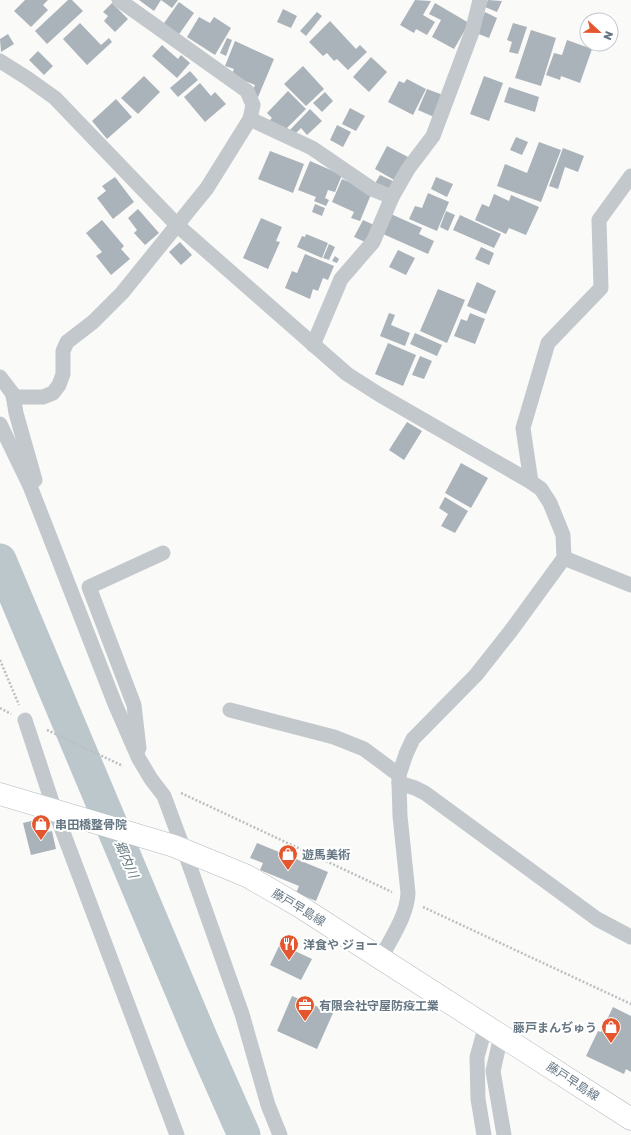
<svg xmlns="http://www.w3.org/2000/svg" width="631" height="1135" viewBox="0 0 631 1135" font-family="'Golos Text','Noto Sans JP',sans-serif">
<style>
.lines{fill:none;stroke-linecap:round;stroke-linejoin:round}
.river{stroke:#bbc7cb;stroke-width:33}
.building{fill:#aab3b9}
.secondary-casing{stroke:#b3babf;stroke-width:23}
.path{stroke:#bbbfc2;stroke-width:2.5;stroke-dasharray:2 2;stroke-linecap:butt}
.minor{stroke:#c3c8cc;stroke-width:15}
.secondary{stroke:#fff;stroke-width:22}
.labels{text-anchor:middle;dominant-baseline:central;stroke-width:4;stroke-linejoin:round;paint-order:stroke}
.poi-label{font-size:12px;font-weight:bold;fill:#657683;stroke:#fff;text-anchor:start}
.street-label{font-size:12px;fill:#657683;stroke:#fff}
.water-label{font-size:13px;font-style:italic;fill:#60757c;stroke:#fff}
</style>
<rect width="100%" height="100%" fill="#fafaf8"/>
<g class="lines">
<polyline class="river" points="0,560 202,1040 244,1135"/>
</g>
<g class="building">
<polygon points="25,0 48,0 43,5 48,10 31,27 14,11"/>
<polygon points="68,0 72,0 83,11 47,44 35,31"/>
<polygon points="139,0 178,0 172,8 161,0 154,11"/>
<polygon points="415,0 431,1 423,15 435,22 427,35 416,29 414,33 400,25"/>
<polygon points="488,0 502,1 497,12 485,7"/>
<polygon points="179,2 194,13 177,37 162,26"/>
<polygon points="112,3 128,19 115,32 104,21 108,16 103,12"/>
<polygon points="435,3 469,23 454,49 432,37 441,20 429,14"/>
<polygon points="283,9 297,16 291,28 277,22"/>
<polygon points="317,12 322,16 306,36 300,31"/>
<polygon points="485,12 497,18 489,38 476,33"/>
<polygon points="199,17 210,23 214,17 231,28 215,55 187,37"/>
<polygon points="330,21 356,49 360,45 367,52 348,70 337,59 334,61 327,53 323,56 309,42"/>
<polygon points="80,23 101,45 109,38 112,42 87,65 63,39"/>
<polygon points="513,23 527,27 518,54 509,52 512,42 507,40"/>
<polygon points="531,30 556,38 541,86 515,78"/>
<polygon points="8,34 14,44 1,52 0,39"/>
<polygon points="227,38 232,40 226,56 220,53"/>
<polygon points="567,40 592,49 580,83 561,76 560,80 546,75 554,53 562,55"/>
<polygon points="235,41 274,59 258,97 251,94 255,85 231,75 234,69 225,66"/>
<polygon points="162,45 178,59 181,55 190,63 177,78 152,56"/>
<polygon points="38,51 53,66 44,75 29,60"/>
<polygon points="371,57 387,72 369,92 353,77"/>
<polygon points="303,66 324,89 306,106 284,84"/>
<polygon points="190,71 198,80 178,97 170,88"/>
<polygon points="144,76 160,92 138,114 121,98"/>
<polygon points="484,76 503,83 489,121 470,114"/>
<polygon points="407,79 426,89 413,115 388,102 399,81 404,83"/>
<polygon points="200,83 211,96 215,92 226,104 205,122 184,97"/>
<polygon points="509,87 539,97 535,112 504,102"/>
<polygon points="427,89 443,95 434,117 418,110"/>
<polygon points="288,91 306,109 286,129 269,121 272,118 267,113"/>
<polygon points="325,92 333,101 322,112 313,103"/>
<polygon points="116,99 132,117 107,139 92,121"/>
<polygon points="350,108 365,116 356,131 342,124"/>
<polygon points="310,109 322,121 307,135 301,128 294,135 289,131"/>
<polygon points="337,125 351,132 343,147 330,140"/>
<polygon points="516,137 528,142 522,155 510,150"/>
<polygon points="539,142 561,150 541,202 497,186 505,164 527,173"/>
<polygon points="387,146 408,157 396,181 375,169"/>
<polygon points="563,148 584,156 578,172 565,167 558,189 549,186"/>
<polygon points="270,151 304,164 293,193 258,179"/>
<polygon points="310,161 342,175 335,192 328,190 325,198 329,200 326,206 314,201 316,197 298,190"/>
<polygon points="380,175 395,182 389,193 374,185"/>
<polygon points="115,177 134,202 113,219 97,198 106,191 102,186"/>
<polygon points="436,177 453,184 447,197 431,189"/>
<polygon points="342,179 372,192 360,221 351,218 354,212 332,202"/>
<polygon points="428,193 449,202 437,231 409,219 415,206 422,208"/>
<polygon points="494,194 509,201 511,195 539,207 526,235 509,228 506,234 475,220 482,204 489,207"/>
<polygon points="315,204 325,208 322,216 312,212"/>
<polygon points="138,209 159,233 145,245 134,233 137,230 128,218"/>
<polygon points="446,211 455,215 448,231 440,227"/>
<polygon points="391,214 422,228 419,234 434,241 428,254 383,234"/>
<polygon points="460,215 501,234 494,248 453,230"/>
<polygon points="261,218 282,227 276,241 280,242 268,269 243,258"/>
<polygon points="102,220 124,246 121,249 130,259 111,275 96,256 102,252 86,233"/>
<polygon points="363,220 374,225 365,242 354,237"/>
<polygon points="306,234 328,243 322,258 297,247 302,236 305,237"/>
<polygon points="180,242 192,255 181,265 169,252"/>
<polygon points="329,244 335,247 329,260 323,258"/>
<polygon points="481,247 494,253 489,265 475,259"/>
<polygon points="398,250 415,258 406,275 389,267"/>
<polygon points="305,254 334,266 328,280 323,278 318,291 313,289 310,299 285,288 292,271 297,273"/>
<polygon points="335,256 339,259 337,263 332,261"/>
<polygon points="477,282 496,291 486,314 467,306"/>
<polygon points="438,289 465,300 447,343 420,331"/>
<polygon points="389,313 395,315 391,325 410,333 405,346 380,336"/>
<polygon points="470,313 485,319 475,344 454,336 461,319 467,321"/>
<polygon points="415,333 442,345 437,356 410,344"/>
<polygon points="388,343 416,355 403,386 375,374"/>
<polygon points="420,356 432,361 424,379 412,375"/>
<polygon points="407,422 422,431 404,460 389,450"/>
<polygon points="461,463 488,478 471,508 445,493"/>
<polygon points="445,497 468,511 455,533 441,526 448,514 439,508"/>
<polygon points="39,819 42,833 52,831 56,849 31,855 23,823"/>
<polygon points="257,843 328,872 316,901 296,893 299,886 260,870 263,863 250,858"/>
<polygon points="280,944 312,959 301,980 270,965"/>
<polygon points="292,996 333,1013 317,1049 277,1031"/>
<polygon points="613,1007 631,1016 631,1072 626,1069 624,1074 586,1056 598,1031 601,1032"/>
</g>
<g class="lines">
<defs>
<polyline id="secondary" points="0,794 174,846 247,876 299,906 631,1119"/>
</defs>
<use href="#secondary" class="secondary-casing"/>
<g class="path">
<polyline points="0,660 19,705"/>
<polyline points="0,708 11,714"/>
<polyline points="47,730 123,766"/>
<polyline points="181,793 392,892"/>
<polyline points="423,907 631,1004"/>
</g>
<g class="minor">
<path d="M 0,61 L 27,78 L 55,98 L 177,225 L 347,374 L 380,395 L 531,482 L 541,489 L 550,503 L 563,535 L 564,558 L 510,632 L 476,675 L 413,739 L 406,754 L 399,775 L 399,783 L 400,816 L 408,893 C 407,916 391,938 381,958"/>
<polyline points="250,119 312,148 372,189 392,197 408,169 433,136 472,32 480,0"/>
<polyline points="313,345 341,279 373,242 392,197"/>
<polyline points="0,377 13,394 16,413 35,480"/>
<polyline points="13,397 43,397 53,393 59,385 63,374 63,351 67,342 93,322 122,293 207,188 250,119 253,105 247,91 119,0"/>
<polyline points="0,424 30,486 115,704 139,759 151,779 164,796 184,850 242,1014 268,1105 280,1135"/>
<polyline points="531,482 523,428 548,343 601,288 599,220 631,176"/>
<polyline points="564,558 631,585"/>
<polyline points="230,710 334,737 364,749 399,775"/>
<polyline points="25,720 55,811 177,1135"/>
<polyline points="139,748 134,705 89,587 163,553"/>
<polyline points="399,783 415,788 425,793 597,919 631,937"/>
<polyline points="501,1036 493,1071 504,1135"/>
<polyline points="484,1135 478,1099 477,1057 486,1025"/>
</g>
<use href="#secondary" class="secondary"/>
</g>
<defs>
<symbol id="shop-pin" viewBox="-11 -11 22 30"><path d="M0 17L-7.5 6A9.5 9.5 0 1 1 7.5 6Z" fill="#e4572e" stroke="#fff"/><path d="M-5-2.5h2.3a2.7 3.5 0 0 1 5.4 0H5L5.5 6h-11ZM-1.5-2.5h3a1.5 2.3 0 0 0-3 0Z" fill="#fff"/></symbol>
<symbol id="restaurant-pin" viewBox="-11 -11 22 30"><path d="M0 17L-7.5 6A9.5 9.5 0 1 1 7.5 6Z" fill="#e4572e" stroke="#fff"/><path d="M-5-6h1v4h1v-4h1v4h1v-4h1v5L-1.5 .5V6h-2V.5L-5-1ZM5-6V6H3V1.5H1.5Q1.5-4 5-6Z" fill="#fff"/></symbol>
<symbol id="office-pin" viewBox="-11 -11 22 30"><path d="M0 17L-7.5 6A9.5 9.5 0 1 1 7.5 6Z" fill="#e4572e" stroke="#fff"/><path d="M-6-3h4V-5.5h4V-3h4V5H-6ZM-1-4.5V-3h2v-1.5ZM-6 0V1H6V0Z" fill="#fff"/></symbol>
</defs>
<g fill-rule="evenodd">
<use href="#shop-pin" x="30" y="813" width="22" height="30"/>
<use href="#shop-pin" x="277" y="843" width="22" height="30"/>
<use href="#restaurant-pin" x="278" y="933" width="22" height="30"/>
<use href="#office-pin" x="294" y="994" width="22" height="30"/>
<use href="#shop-pin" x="600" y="1016" width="22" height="30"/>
</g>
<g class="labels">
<g class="poi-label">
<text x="55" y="824">串田橋整骨院</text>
<text x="302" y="854">遊馬美術</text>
<text x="303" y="944">洋食や ジョー</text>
<text x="319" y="1005">有限会社守屋防疫工業</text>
<text x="597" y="1027" text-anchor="end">藤戸まんぢゅう</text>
</g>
<g class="street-label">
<text transform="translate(299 907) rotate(31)">藤戸早島線</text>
<text transform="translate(573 1081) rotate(33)">藤戸早島線</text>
</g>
<g class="water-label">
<text transform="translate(127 859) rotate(67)">郷内川</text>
</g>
</g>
<g transform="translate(599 32) rotate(112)"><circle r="19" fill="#ffffff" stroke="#c1c8cd"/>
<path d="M0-3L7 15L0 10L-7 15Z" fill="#e4572e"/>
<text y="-6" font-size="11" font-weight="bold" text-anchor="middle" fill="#657683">N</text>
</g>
</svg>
